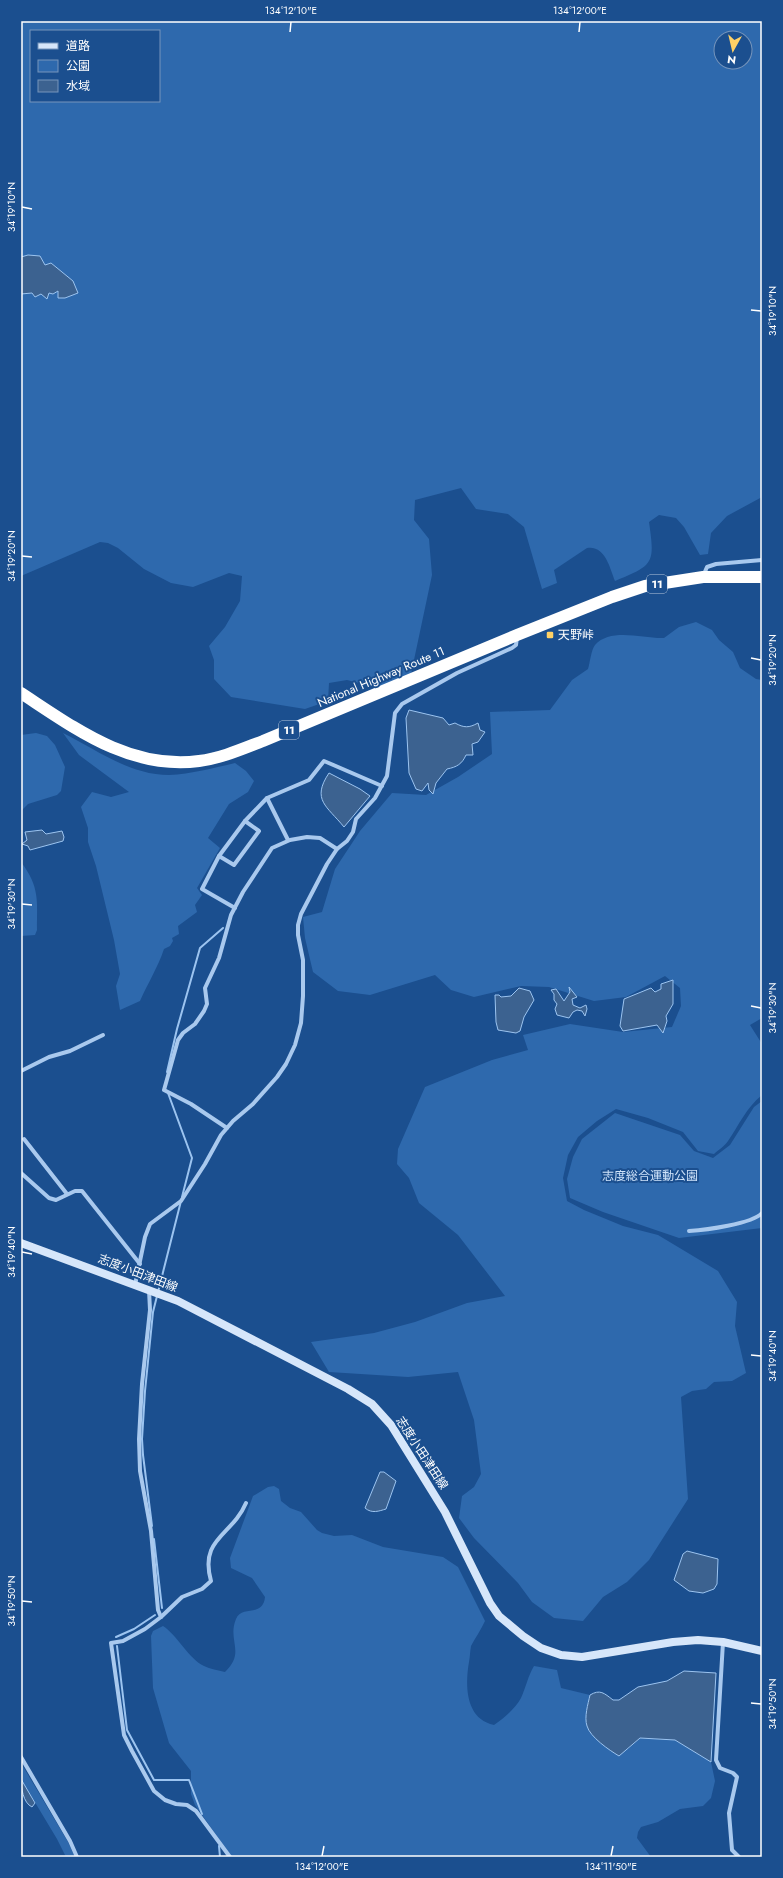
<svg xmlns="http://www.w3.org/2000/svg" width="783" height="1878" viewBox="0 0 783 1878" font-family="Jost,'Noto Sans JP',sans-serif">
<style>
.green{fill:#2e69ad;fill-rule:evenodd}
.water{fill:#3c6290;stroke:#9cc4f0}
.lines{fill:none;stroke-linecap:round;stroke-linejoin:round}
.stream{stroke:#9cc4f0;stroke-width:2}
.street{stroke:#a9c9ee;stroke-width:4}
.secondary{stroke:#d6e6fa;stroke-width:8}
.highway{stroke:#fff;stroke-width:12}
.ticks{fill:none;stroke:#fff;stroke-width:1.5}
.poi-dot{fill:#ffd166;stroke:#1b4f8f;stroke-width:1.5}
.labels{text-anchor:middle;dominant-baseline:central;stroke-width:4;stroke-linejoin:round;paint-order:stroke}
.shield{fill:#1b4f8f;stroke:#bbcadd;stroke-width:1}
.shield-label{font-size:11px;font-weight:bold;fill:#fff}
.poi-label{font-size:12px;fill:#fff;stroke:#1b4f8f;text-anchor:start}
.street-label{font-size:12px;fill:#fff;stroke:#1b4f8f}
.park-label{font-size:12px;fill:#cfe3fa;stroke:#1b4f8f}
.neatline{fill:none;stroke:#fff;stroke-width:1.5}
.ticks-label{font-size:10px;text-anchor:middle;fill:#fff}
</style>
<rect width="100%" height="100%" fill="#1b4f8f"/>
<g class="green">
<path d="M 21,21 L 762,21 L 762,497 L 727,516 L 711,533 L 708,554 L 700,555 L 684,527 L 676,518 L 659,515 L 649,522 C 655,564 654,565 615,581 C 610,568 605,545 587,548 L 554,570 L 557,583 L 542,589 L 524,527 L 508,514 L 476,509 L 461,488 L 415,500 L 414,520 L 429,539 L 432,575 L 411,674 L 379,688 L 347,680 L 329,683 L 328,701 L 305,709 L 231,697 L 214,679 L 214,660 L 209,646 L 225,627 L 240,601 L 242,576 L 229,573 L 193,587 L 171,583 L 144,569 L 118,548 L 108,543 L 100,542 L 21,576 ZM 31,31 L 159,31 L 159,101 L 31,101 ZM 721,38 L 745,38 L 745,62 L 721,62 Z"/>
<path d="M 696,622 L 712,630 L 719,640 L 733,652 L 740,668 L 756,679 L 762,680 L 762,1018 L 750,1025 L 762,1044 L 762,1095 C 746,1108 739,1125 728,1141 C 725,1146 718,1150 714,1154 L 698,1151 L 683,1132 L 648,1118 L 616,1109 L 597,1121 L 578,1137 L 568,1155 L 563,1178 L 567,1201 L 584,1210 L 623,1226 L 658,1235 L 718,1271 L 737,1302 L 735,1326 L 746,1373 L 732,1381 L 714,1382 L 706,1389 L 692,1391 L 681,1397 L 688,1499 L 649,1560 L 627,1582 L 603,1597 L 583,1621 L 554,1618 L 532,1602 L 518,1583 L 474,1538 L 459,1518 L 462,1496 L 474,1487 L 481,1474 L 474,1420 L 458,1372 L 408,1377 L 329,1372 L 311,1342 L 374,1333 L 415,1322 L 467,1303 L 505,1296 L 458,1235 L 419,1203 L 409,1178 L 397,1164 L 398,1149 L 425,1087 L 492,1060 L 528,1050 L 523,1035 L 570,1024 L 623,1032 L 672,1027 L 681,1006 L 680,988 L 665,976 L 626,997 L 594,1001 L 549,987 L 521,986 L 474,997 L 451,990 L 435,975 L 370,995 L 338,991 L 313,972 L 305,938 L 303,917 L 322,912 L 335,869 L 360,831 L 392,793 L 426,795 L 458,777 L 492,754 L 490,712 L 550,710 L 572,680 L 588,669 C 590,663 591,650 595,645 C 611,627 644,639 664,638 L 679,627 Z"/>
<polygon points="36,733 47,736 55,745 65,767 61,791 57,795 28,804 21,811 21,735"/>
<path d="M 63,733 C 97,750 130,775 169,775 C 191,774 214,768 235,763 L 246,771 L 254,781 L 248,792 L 229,804 L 208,838 L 220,848 L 197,888 L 202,895 L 195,905 L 197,912 L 178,926 L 179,934 L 172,938 L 173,941 L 170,946 L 164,949 C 158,967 148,983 140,1001 L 120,1010 L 116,986 L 120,974 L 114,940 L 96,866 L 88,842 L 88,828 L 81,807 L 92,792 L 111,797 L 129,792 L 79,755 Z"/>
<path d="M 21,862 C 40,887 37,901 37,930 L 35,935 L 21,936 Z"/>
<polygon points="762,1101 762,1228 679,1238 603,1212 570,1198 567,1179 573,1157 582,1139 615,1113 680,1135 694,1151 713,1158 730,1145 754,1107"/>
<path d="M 274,1486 L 279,1489 L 281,1501 L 290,1508 L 301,1512 L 317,1530 L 322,1533 L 334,1536 L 352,1535 L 383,1547 L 443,1557 L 458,1567 L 485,1621 C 481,1630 475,1638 471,1646 C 470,1651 470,1657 469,1662 C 465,1685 465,1719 494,1725 C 503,1719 516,1708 521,1698 C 526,1687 528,1676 534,1666 L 557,1670 L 561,1688 L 590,1695 L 587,1708 L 628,1749 L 640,1738 L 675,1740 L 711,1762 L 715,1781 L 711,1798 L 703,1806 L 680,1809 L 658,1822 L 641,1827 L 638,1832 L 637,1838 L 651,1857 L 232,1857 L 195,1805 L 191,1794 L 191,1771 L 169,1743 L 153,1688 L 151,1636 L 153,1631 L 163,1626 C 177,1635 189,1659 204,1666 C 210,1669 218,1670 225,1672 C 246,1652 227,1641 236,1619 C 241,1605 263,1618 265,1597 L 252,1578 L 231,1568 L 230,1558 L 253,1496 L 268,1487 Z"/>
<polygon points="21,1763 68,1842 75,1857 66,1857 57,1839 21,1779"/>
</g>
<g class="water">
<polygon points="28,255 40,256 45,265 51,263 73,281 78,293 65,298 58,298 58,291 53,294 49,293 47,299 41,294 35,297 32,293 21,294 21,257"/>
<path d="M 409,710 L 443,718 L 449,725 L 455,723 C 464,728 469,728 478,723 L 480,730 L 485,732 L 478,742 L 472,744 L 473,755 L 466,755 C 462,764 457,767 447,769 L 436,783 L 433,794 L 429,790 L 428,783 L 422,791 L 416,789 L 409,773 L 406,718 Z"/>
<path d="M 329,773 L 360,789 L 370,796 L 344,827 C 327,806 311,800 329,773 Z"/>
<polygon points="42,830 46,834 62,831 64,837 63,841 30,850 28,846 22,844 27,840 25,832"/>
<polygon points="673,980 673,1004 666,1016 667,1021 663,1033 657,1025 623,1031 620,1026 624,999 651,988 655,992 661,989 661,984"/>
<polygon points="569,987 577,997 572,999 573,1005 580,1008 586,1005 587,1009 585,1016 582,1011 577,1010 573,1012 569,1018 557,1015 555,1009 557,1004 554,1000 554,994 551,990 556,989 564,1001 570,992"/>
<polygon points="519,988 530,991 534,1000 524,1017 520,1031 516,1033 498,1030 496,1022 495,995 499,995 501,997 511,996"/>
<path d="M 380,1472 L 384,1472 L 396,1481 L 386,1509 C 379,1511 372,1514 365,1508 Z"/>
<polygon points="687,1551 718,1559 717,1584 714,1589 703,1593 689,1591 674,1580 683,1554"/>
<path d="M 684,1671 L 716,1673 L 711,1762 L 675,1740 L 640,1738 L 619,1756 C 609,1750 590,1737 587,1726 C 584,1717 588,1704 590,1695 C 600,1689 604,1693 613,1700 L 619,1700 L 638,1687 L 667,1681 Z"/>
<path d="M 21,1779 L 35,1803 L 32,1807 C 23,1803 21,1787 21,1779 Z"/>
</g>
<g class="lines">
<g class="stream">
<polyline points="167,1072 177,1029 200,948 223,928"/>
<polyline points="168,1093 192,1158 182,1197"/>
<polyline points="158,1292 181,1201"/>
<polyline points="152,1526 143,1455 142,1439 145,1391 153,1312 157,1296"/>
<polyline points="154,1539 162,1608"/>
<polyline points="116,1637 134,1629 155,1615"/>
<polyline points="117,1646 127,1730 154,1780 189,1780 202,1814"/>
<polyline points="219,1846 220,1857"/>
</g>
<g class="street">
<polyline points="704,574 707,567 716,564 762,560"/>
<polyline points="267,798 288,840"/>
<polyline points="219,856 234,865 259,831 245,821"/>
<polyline points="235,908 202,889 219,856 245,821 267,798 309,780 324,761 382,786"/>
<polyline points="21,1071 49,1057 70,1051 103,1035"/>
<polyline points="227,1128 191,1104 164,1090 178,1040 183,1033 195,1024 204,1011 207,1004 205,988 219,958 231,915 243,892 272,848 290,840 307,837 320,838 337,849"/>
<polyline points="24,1139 67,1194"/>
<polyline points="21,1173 49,1198 56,1200 75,1191 82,1191 140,1264"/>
<path d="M 689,1231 C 705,1230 752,1224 762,1213"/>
<polyline points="135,1285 145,1237 150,1224 181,1201 205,1164 221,1135 233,1121 253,1104 277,1077 286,1064 295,1045 301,1023 303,996 303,960 298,935 298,925 301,914 327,864 337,849 347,841 353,832 356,819 375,798 387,776 395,713 402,704 457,673 512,648 516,645 517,637"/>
<polyline points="149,1290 150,1310 142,1384 139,1439 140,1471 151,1531 158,1610 161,1617"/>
<polyline points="723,1642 716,1760 720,1768 733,1773 737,1777 729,1813 732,1850 739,1857"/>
<polyline points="21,1757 70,1841 77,1857"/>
<path d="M 230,1857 L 196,1811 L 187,1805 L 176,1804 L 165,1800 L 154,1791 L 132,1751 L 124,1735 L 111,1643 L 123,1641 L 145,1629 L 161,1617 L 182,1597 L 202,1589 L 211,1581 C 199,1538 232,1536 246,1503"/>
</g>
<polyline class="secondary" points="21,1243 178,1301 348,1389 372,1404 391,1425 445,1512 490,1603 499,1616 523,1636 541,1648 561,1655 582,1657 673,1642 698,1640 723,1642 762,1651"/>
<path class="highway" d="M 21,693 C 76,729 130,770 199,761 C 222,758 242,749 263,741 L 517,635 L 612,597 L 645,586 L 703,577 L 762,577"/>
</g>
<path class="ticks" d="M 290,32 L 291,22M 579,32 L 580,22M 22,207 L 32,209M 751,310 L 761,311M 22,556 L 32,557M 751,658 L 761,660M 22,904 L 32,905M 751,1006 L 761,1008M 22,1252 L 32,1254M 751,1355 L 761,1356M 22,1601 L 32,1602M 751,1703 L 761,1704M 322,1856 L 324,1846M 611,1856 L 613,1846"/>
<rect class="poi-dot" x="546" y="631" width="8" height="8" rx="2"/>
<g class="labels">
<g class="shield">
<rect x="647" y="575" width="20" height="18" rx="3"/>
<rect x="279" y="721" width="20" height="18" rx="3"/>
</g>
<g class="shield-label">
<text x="657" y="584">11</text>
<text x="289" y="730">11</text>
</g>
<g class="poi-label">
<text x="558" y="635">天野峠</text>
</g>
<g class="street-label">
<text transform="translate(381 677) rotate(-23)">National Highway Route 11</text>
<text transform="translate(138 1273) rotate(21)">志度小田津田線</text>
<text transform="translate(422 1453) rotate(57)">志度小田津田線</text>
</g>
<g class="park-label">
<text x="650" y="1176">志度総合運動公園</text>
</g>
</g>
<rect width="783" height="1878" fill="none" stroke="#1b4f8f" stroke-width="44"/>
<rect x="30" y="30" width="130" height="72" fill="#1b4f8f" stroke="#7695bc"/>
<rect x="38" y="43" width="20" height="6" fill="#d6e6fa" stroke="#7695bc"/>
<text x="66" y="50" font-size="12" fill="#ffffff">道路</text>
<rect x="38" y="60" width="20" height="12" fill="#2e69ad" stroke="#7695bc"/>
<text x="66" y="70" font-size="12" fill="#ffffff">公園</text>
<rect x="38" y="80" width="20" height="12" fill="#3c6290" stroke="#7695bc"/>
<text x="66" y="90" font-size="12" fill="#ffffff">水域</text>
<g transform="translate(733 50) rotate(188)"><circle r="19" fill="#1b4f8f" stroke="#7695bc"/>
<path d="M0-3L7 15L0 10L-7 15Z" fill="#ffd166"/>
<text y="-6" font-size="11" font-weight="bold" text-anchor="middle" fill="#ffffff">N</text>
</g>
<rect x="22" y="22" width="739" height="1834" class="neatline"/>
<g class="ticks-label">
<text x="291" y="14">134°12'10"E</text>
<text x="580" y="14">134°12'00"E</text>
<text transform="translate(11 207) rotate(-90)" y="4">34°19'10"N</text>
<text transform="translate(772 311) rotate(-90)" y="4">34°19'10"N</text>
<text transform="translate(11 556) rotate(-90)" y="4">34°19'20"N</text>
<text transform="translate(772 660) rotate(-90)" y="4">34°19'20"N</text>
<text transform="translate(11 904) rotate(-90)" y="4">34°19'30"N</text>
<text transform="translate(772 1008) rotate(-90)" y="4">34°19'30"N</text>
<text transform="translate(11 1252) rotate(-90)" y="4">34°19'40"N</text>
<text transform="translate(772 1356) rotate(-90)" y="4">34°19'40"N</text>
<text transform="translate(11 1601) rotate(-90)" y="4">34°19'50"N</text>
<text transform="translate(772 1704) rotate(-90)" y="4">34°19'50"N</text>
<text x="322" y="1870">134°12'00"E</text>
<text x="611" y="1870">134°11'50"E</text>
</g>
</svg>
